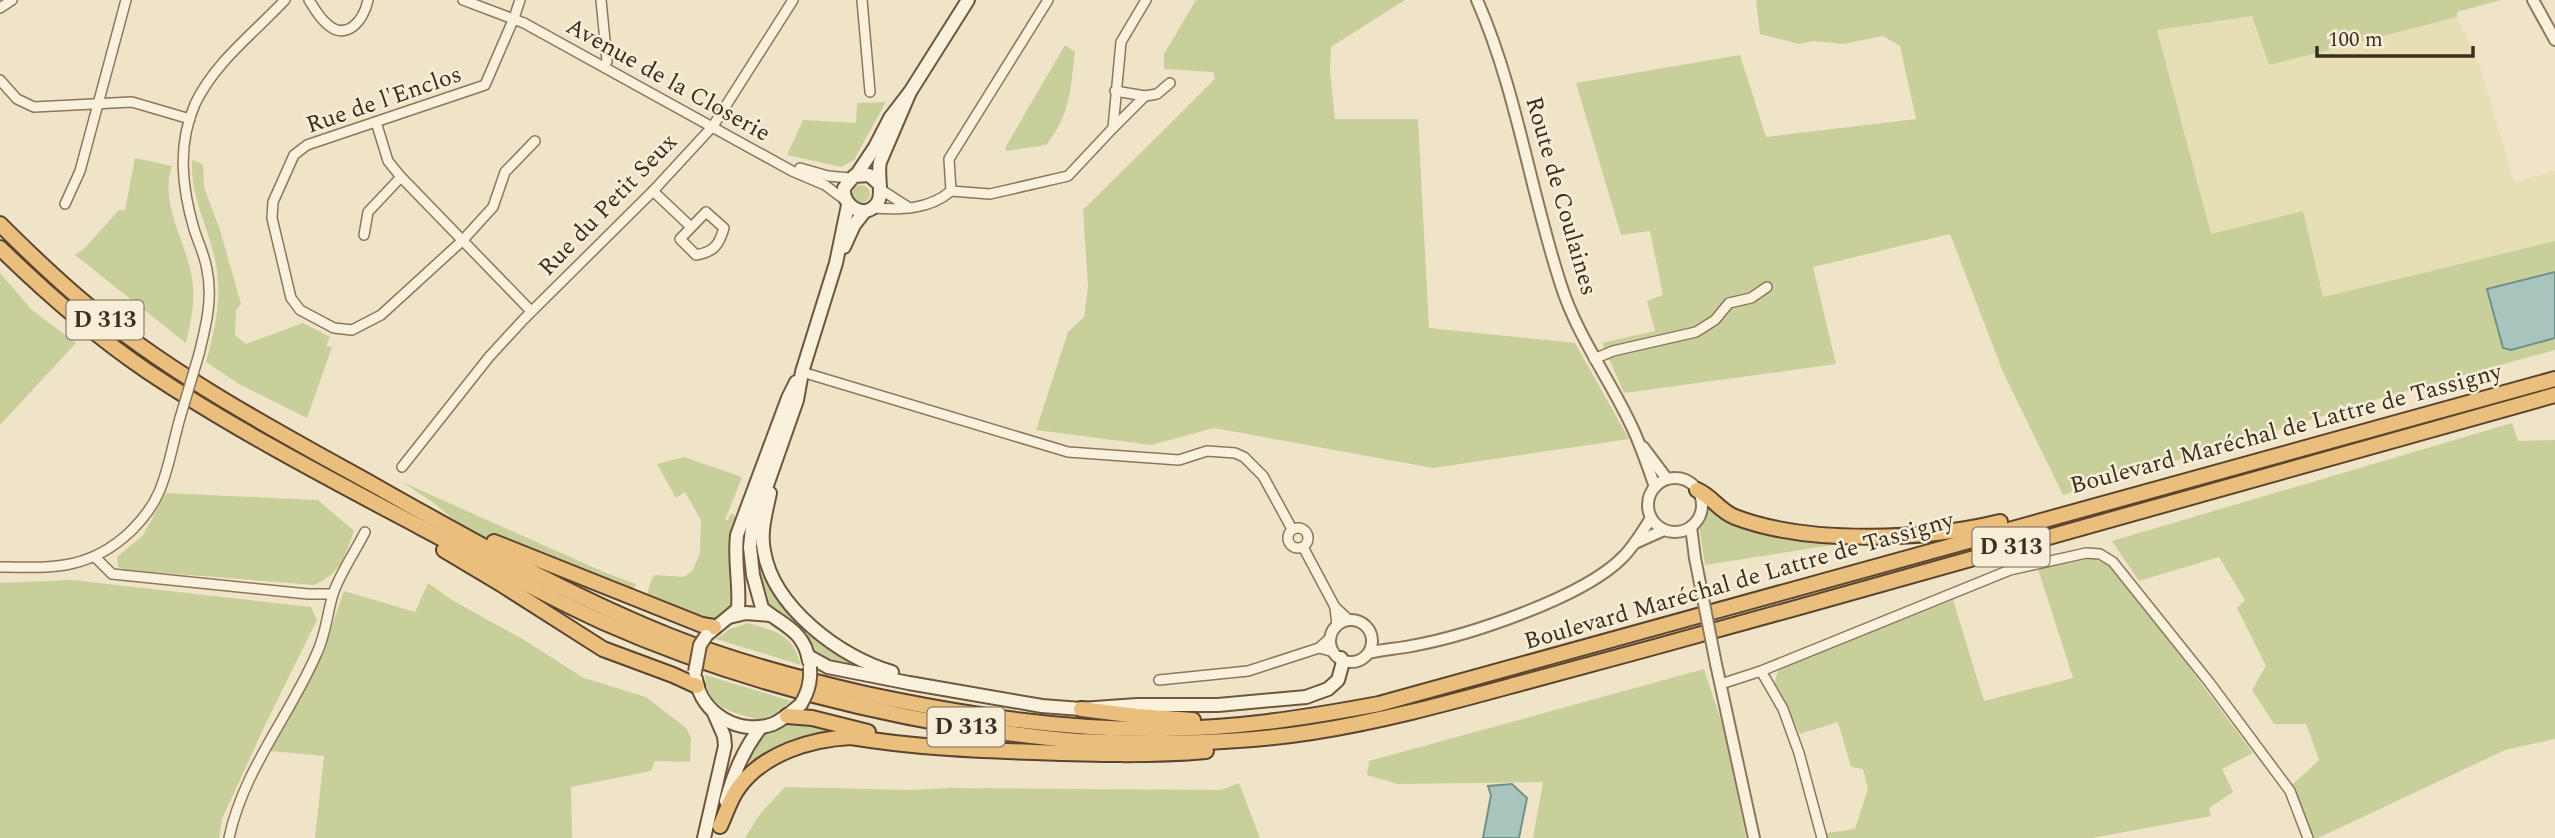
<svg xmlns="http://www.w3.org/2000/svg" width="2555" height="838" viewBox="0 0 2555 838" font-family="Spectral,serif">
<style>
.farmland{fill:#e6deb5}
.green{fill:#c9cf9b}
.water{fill:#a9c4bc;stroke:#6f938a;stroke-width:2}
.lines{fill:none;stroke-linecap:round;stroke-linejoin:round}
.minor-casing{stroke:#8d765c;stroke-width:12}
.tertiary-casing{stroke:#8d765c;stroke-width:14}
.secondary-casing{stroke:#6f573f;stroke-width:16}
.trunk-casing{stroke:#5b4430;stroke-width:18}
.minor{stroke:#faf1dc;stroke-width:9}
.tertiary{stroke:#faf1dc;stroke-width:10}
.secondary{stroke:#faf1dc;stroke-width:12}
.trunk{stroke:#eabe7c;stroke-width:14}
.minor-bridge-casing{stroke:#8d765c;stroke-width:12;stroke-linecap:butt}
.tertiary-bridge-casing{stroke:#8d765c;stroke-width:14;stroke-linecap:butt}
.secondary-bridge-casing{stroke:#6f573f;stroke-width:16;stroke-linecap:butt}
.minor-bridge{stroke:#faf1dc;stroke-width:9}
.tertiary-bridge{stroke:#faf1dc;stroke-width:10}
.secondary-bridge{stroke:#faf1dc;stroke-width:12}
.labels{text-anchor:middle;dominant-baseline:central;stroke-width:5;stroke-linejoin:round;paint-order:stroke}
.shield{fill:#f7eed8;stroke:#756857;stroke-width:2}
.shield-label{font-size:23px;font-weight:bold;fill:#3d2e20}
.street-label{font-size:24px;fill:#3d2e20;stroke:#f7eed8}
</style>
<rect width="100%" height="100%" fill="#f0e4c8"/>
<polygon class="farmland" points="2252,16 2269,65 2457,17 2480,67 2514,182 2555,171 2555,241 2322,297 2211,235 2157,30"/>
<g class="green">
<polygon points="1196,0 1405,0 1331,47 1330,71 1335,119 1418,119 1429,328 1575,343 1629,439 1433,468 1214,428 1151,445 1036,430 1068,332 1084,317 1088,286 1083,210 1215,79 1213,72 1164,69 1164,54"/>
<polygon points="1756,0 2501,0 2457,12 2457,17 2269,65 2252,16 2157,30 2211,234 2303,211 2323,297 2555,241 2555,350 2392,395 2063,495 2003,372 1950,234 1813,267 1836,364 1624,393 1602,343 1655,331 1647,301 1663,295 1650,231 1621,235 1576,83 1740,55 1766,137 1916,119 1900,46 1883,36 1843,44 1813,41 1799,44 1760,34"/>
<path d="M 1065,45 L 1075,52 C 1070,89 1071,114 1046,145 L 1007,151 L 1005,148 Z"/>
<polygon points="886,102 854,160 841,167 787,155 803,120 856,123 857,103"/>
<path d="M 135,158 L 172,166 C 159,204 186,241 192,278 C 196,300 191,321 186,343 L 75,255 L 84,249 L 119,210 L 125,210 Z"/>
<path d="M 192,160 L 203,164 L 204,187 L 220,230 L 241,304 L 236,310 L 235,335 L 246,344 L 303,323 L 330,337 L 326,346 L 332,347 L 307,418 L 239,384 L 206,362 C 215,329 222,299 216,265 C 210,229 190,198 192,160 Z"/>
<circle cx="861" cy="194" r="9"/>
<polygon points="0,273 32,310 76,343 0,425"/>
<polygon points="2512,423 2518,441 2555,440 2555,739 2505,750 2318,838 2313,838 2291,786 2319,760 2306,724 2274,724 2252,690 2266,666 2237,608 2245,600 2219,557 2139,581 2112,541"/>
<polygon points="684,457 742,477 725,520 728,520 731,513 741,520 738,609 714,627 645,601 652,578 655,575 684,577 692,571 695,565 700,552 701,520 685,492 676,498 657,464"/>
<polygon points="402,482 606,573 636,584 631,595 509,549 459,524 434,503"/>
<path d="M 166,493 L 318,500 L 354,531 C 344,558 342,572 314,585 L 126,570 L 118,567 L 117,557 L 143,535 Z"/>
<polygon points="1704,496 1715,510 1865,540 1705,565 1699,526 1706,510"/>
<polygon points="2093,558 2116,569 2253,753 2222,769 2233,792 2209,808 2211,816 2092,838 1828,838 1826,833 1855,829 1868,789 1863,769 1851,767 1838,722 1800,734 1774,684 1779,668 1953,600 1984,701 2073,678 2038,569"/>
<polygon points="762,574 766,575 797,620 794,623 771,615 757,578"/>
<polygon points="72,580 311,607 317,620 267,721 222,819 219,838 0,838 0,583"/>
<polygon points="428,583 452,600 524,640 584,678 646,697 686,728 691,738 690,762 655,761 651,771 571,787 572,838 315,838 324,756 270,751 322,654 344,591 415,612"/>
<path d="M 748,623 C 777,632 792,633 801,665 L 716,639 L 730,629 Z"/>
<polygon points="810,632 856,664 854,668 808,656 805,638"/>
<polygon points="1704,669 1724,730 1746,838 1533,838 1543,782 1398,784 1367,775 1369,761"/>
<path d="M 705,675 L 791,701 L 778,712 L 760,720 C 733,712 707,710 705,675 Z"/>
<polygon points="807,722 824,727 826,732 825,735 754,764 748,760 747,757 757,737 790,723"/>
<polygon points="1239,783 1260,838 745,838 760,814 785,787 908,790 953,788 1221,790"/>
</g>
<g class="water">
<polygon points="2555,272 2555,338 2511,350 2503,348 2487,289"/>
<polygon points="1512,784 1527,798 1519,838 1483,838 1491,795 1488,786"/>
</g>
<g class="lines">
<defs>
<g id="minor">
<path d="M 309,0 C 314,8 319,17 326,23 C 346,43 364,20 368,0"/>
<polyline points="463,0 524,23 792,171 825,185 845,200"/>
<polyline points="520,0 514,18 485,85 307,145 294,155 273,202 272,218 291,298 300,310 334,328 352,330 381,315 462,241 493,207 505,172 535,141"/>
<polyline points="601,0 607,61 604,67"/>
<polyline points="862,0 870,92"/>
<polyline points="0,8 12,0"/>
<polyline points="0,80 17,99 34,107 132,102 190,119"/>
<polyline points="1145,96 1157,94 1170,83"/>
<polyline points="376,122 388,161 401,177 531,311"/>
<polyline points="1113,128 1145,96 1115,91"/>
<polyline points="800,168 828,176 850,178"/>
<polyline points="880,189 908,207"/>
<polyline points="653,191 691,227"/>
<polyline points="951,191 949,159 1048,0"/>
<polyline points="65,204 80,171 126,0"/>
<path d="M 872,208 C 900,210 929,210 951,191 L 990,194 L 1068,176 L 1113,128 L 1121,42 L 1146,0"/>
<path d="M 706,212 L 724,228 C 719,245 714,252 696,255 L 680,239 Z"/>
<polyline points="364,235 368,212 401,177"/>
<path d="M 199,354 C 206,326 213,298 207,270 C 205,256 198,242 194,229 C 182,188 177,145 195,104 C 215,62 254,33 285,0"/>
<polyline points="1594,359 1613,351 1696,332 1715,320 1729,303 1751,298 1767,287"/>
<polyline points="802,372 1068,452 1179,460 1207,451 1235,453 1244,457 1263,476 1292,529"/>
<polyline points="402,467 489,357 524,319 653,191 713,126 793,0"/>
<circle cx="1298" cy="538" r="10"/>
<polyline points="1303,547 1335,607 1349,620"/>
<polyline points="95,557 112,574 308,594 333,594"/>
<path d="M 0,567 C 53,568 90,570 131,531 C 142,520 153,506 159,492 C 169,469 173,442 180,418"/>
<polyline points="1335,607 1337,626"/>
<polyline points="1319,648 1334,652"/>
<polyline points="1761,671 2010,570 2086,553 2100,554 2113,562 2209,682 2290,791 2308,838"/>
<polyline points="1159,680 1248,671 1319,648 1331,637"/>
<polyline points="1721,684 1761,671 1783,709 1799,753 1822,838"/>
<path d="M 229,838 C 243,771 289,717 316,655 C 326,635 327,614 333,594 C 340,573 355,552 365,532"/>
</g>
<g id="tertiary">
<path d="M 1477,0 C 1517,91 1530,191 1561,285 C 1577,336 1610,379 1632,427 C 1641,446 1648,467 1655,487"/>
<polyline points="2533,0 2555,40"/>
<polyline points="1643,447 1667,479"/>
<circle cx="1675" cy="505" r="27"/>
<polyline points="1691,527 1695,558"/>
<polyline points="1635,543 1664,530"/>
<circle cx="1351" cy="641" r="21"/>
<path d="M 1369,653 C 1383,649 1397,649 1411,646 C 1467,636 1583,598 1623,557 C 1634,546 1642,532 1651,518"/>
<polyline points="1716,664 1754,838"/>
</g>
<g id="secondary">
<polyline points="857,174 875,147 890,118 910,92 968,0"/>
<path d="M 878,183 L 869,175 L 854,176 L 844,188 C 842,207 866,221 878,202 C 883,193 877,174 880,162 L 910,92"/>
<polyline points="844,247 854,225 865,211"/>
<path d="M 770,493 C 766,512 760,532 764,551 C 773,607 841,658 892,672"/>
<polyline points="729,617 746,613 770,615"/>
<path d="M 709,633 L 738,609 C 740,584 734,560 737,535 L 788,398 L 796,382"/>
<polyline points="808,656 828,667 909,683 1042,706 1081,709 1137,705 1218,705 1306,697 1328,689 1338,680 1343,662 1341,658"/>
<path d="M 809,661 C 804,630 783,626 762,608 L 753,575 L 750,547 L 752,528 L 797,400 L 802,372 L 836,263 L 848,205"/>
<path d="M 696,679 C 701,714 740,736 773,724 C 784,719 792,712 801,704"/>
<path d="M 726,801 C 734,773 743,750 761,727"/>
<polyline points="704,838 725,746 724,736 714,713"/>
</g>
<g id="trunk">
<path d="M 0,224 C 32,256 65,288 101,316 C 184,382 280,433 372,484 C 469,539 566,594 670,636 C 733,661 800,679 866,694 C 961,714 1056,729 1152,729 C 1229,730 1304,718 1379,704 L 2555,379"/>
<path d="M 0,248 C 45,292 94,335 147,371 C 234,429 328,478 420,527 C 481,559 540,594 603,622 C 716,672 835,705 957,726 C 997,732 1038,738 1079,741 C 1157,744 1235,744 1312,732 C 1384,721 1455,701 1525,682 C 1618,657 1710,632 1803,606 C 2053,535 2304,465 2555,395"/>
<path d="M 1697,490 C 1713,497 1719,511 1735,517 C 1808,545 1926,540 2000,522"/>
<polyline points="494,542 702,625 714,627"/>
<polyline points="444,550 501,584 603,649 673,675 697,686"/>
<polyline points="1081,709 1137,716 1193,720"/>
<polyline points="787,716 812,718 868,732"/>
<path d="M 720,826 C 726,814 730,798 739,787 C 764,753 811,739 851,737 C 912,747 972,750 1034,752 C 1091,754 1149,756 1206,751"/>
</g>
</defs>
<use href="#minor" class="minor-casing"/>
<use href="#tertiary" class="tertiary-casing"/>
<use href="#secondary" class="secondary-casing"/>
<use href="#trunk" class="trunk-casing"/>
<use href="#minor" class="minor"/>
<use href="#tertiary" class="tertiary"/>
<use href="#secondary" class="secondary"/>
<use href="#trunk" class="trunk"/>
<defs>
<polyline id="minor-bridge" points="180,418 199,354"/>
<polyline id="tertiary-bridge" points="1695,558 1716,664"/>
<g id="secondary-bridge">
<polyline points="695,672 700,645 706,636"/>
<path d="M 801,704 C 808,692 811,682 810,667"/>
</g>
</defs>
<use href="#minor-bridge" class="minor-bridge-casing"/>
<use href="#tertiary-bridge" class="tertiary-bridge-casing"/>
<use href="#secondary-bridge" class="secondary-bridge-casing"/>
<use href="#minor-bridge" class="minor-bridge"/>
<use href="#tertiary-bridge" class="tertiary-bridge"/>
<use href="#secondary-bridge" class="secondary-bridge"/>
</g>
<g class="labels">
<g class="shield">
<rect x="66.5" y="300.5" width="77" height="39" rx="5"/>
<rect x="1972.5" y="527.5" width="77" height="39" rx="5"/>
<rect x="927.5" y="707.5" width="77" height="39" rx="5"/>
</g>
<g class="shield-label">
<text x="105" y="320">D 313</text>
<text x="2011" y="547">D 313</text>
<text x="966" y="727">D 313</text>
</g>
<g class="street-label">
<text transform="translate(668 80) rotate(29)">Avenue de la Closerie</text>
<text transform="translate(384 100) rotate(-19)">Rue de l'Enclos</text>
<text transform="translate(1561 196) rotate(74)">Route de Coulaines</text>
<text transform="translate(608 205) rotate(-46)">Rue du Petit Seux</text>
<text transform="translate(2286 429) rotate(-15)">Boulevard Maréchal de Lattre de Tassigny</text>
<text transform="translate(1739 581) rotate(-16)">Boulevard Maréchal de Lattre de Tassigny</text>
</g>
</g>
<path d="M2317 46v10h156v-10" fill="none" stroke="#3d2e20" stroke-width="3.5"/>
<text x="2328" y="46" font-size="21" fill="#3d2e20" stroke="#f7eed8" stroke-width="5" paint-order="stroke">100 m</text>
</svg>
